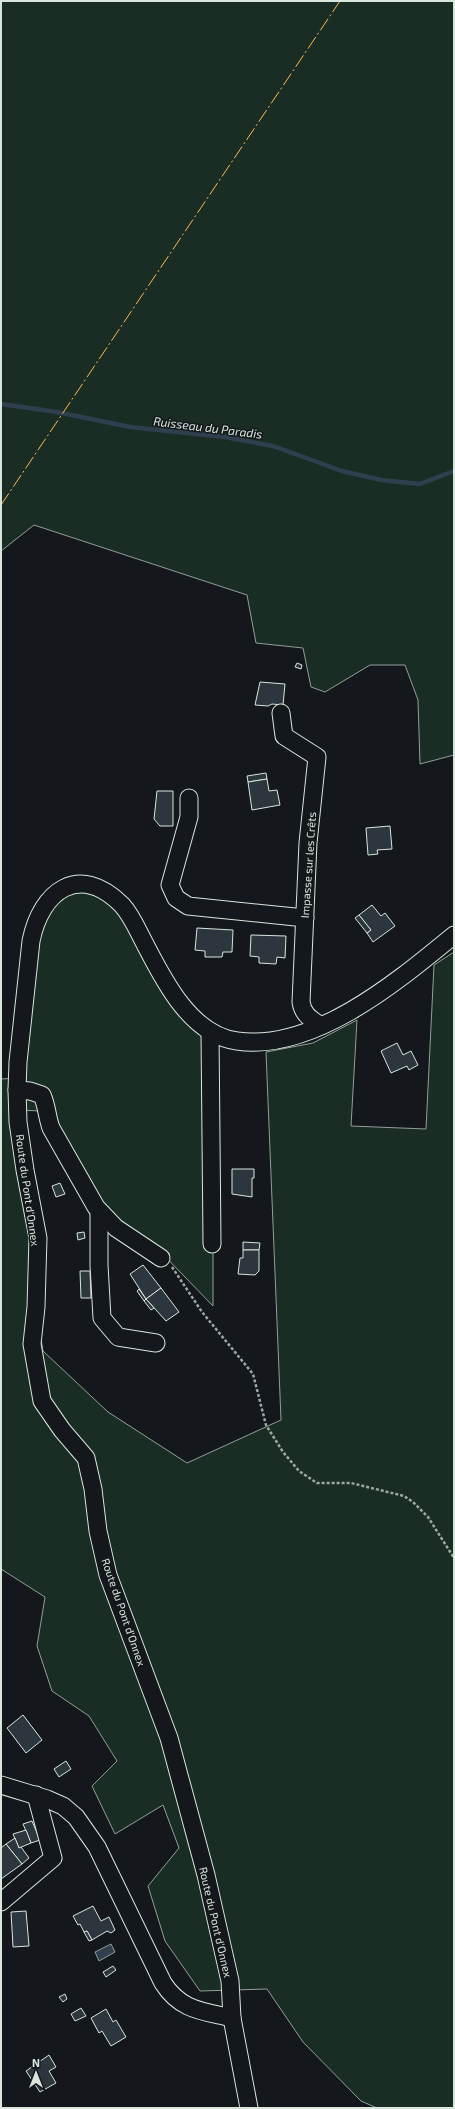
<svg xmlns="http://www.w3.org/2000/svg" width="455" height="2109" viewBox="0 0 455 2109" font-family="'Exo 2',sans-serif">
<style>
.green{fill:#1a2d24;stroke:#939e99}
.water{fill:#2f3f4d;stroke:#939e99}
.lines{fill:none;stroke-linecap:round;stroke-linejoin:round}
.stream{stroke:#2f3f4d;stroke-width:4.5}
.building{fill:#2c363c;stroke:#d8e6dc}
.minor-casing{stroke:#d8e6dc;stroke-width:19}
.path{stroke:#9da8a2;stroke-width:2.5;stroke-dasharray:3 2;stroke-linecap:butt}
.minor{stroke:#14181c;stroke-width:17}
.power{stroke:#ffb74d;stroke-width:1;stroke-dasharray:14 3 2 3;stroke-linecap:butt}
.labels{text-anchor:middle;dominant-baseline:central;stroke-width:3;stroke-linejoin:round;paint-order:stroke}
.street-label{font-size:11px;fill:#d8e6dc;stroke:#14181c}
.water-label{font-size:12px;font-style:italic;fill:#d8e6dc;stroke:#14181c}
</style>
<rect width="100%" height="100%" fill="#14181c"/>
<g class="green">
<polygon points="1,1 454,1 454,755 420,764 418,700 405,665 370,665 325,692 311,687 303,648 256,643 247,595 34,525 1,551"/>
<polygon points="67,887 108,894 213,1051 213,1306 154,1245 108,1217 40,1111 19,1110 36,1308 43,1351 108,1412 187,1463 281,1420 266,1052 313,1043 357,1020 351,1126 426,1129 434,965 454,952 454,2108 377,2108 361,2101 303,2042 267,1989 200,1991 165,1941 148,1886 179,1848 163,1805 115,1834 92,1786 117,1761 89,1716 52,1691 37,1646 45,1597 1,1569 1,1079 17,1078 31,941"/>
</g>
<polygon class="water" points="111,1944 115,1952 99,1961 95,1952"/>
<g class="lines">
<polyline class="stream" points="1,404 57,412 130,427 225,437 273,446 342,471 381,480 420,484 454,471"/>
</g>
<g class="building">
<polygon points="297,663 302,665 301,669 295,667"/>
<polygon points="260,682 285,684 283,705 272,704 268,706 255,705"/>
<polygon points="266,773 267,779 248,782 247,776"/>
<polygon points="267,779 269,791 277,790 280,805 252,810 248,782"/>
<polygon points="157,791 173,791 173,826 160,826 154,819"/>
<polygon points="390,826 392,849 377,850 378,854 368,855 366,828"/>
<polygon points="372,905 381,916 385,913 395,926 373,942 367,933 371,930 359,915"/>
<polygon points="359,915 371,930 367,933 355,918"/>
<polygon points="197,928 233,930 232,952 223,952 222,957 205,957 205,951 195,950"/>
<polygon points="251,935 286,936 285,958 277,957 276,964 259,963 259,957 250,956"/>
<polygon points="397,1043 403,1055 411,1051 418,1065 409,1070 407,1066 391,1073 381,1051"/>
<polygon points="232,1169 254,1169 254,1178 252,1178 252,1197 232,1194"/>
<polygon points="60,1183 65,1194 56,1197 52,1186"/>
<polygon points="84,1232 85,1238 78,1240 77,1233"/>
<polygon points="243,1242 260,1243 259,1250 243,1250"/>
<polygon points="243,1250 259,1250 259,1271 255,1275 238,1274 240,1258 243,1258"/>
<polygon points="143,1265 161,1288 146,1299 130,1274"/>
<polygon points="80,1271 90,1271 91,1298 81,1298"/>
<polygon points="161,1288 179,1312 166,1321 146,1299"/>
<polygon points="139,1289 146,1299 144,1301 137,1291"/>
<polygon points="146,1299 154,1308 151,1310 144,1301"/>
<polygon points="23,1715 42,1740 26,1753 7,1728"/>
<polygon points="66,1761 71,1769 59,1777 54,1769"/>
<polygon points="32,1821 40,1840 31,1843 23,1824"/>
<polygon points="26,1830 31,1843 19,1848 13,1834"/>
<polygon points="15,1838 19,1848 21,1847 29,1858 22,1864 6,1844"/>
<polygon points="6,1844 22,1864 1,1879 1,1848"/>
<polygon points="93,1906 101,1921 109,1917 115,1930 111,1933 107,1931 92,1940 87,1931 84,1932 80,1924 78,1925 73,1916"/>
<polygon points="26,1911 29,1946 13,1947 11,1912"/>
<polygon points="87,1931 92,1940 89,1941 84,1932"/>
<polygon points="113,1966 116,1970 106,1977 103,1972"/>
<polygon points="65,1994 67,1999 63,2002 59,1997"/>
<polygon points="81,2008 86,2016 75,2021 71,2014"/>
<polygon points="106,2009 113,2022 116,2020 126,2037 111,2046 102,2031 99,2033 91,2018"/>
<polygon points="49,2055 56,2067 49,2071 56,2083 40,2092 26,2071"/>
</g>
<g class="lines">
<defs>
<g id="minor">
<path d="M 281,713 L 284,736 L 317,757 L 308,843 L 301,1002 C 303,1015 311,1019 321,1026"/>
<polyline points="189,798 189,817 170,885 176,898 188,906 305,918"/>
<polyline points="210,1032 212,1244"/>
<path d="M 17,1090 L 30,1091 L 42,1095 C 47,1106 47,1117 51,1128 L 96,1207 L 116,1228 L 161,1258"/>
<polyline points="99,1211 99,1265 102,1318 118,1337 156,1343"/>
<path d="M 1,1785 L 47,1799 L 63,1806 L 76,1817 L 97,1847 L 163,1983 C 181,2011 203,2011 232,2018"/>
<polyline points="1,1902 53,1858 36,1795"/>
<path d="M 249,2108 L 232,2018 L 230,1981 L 206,1875 L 169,1738 L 108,1575 L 98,1531 L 93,1489 L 86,1458 L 62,1430 L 42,1401 L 32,1344 L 36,1307 L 38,1238 L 25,1170 L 18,1122 L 17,1090 L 18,1062 L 31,941 C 41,891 79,862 122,905 C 132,916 138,931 145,944 C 164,981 191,1035 237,1041 C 314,1052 398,981 454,935"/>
</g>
</defs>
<use href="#minor" class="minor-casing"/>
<polyline class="path" points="172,1267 202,1312 253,1374 266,1425 283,1452 299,1471 317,1483 351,1483 404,1496 413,1502 428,1517 454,1558"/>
<use href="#minor" class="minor"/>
<polyline class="power" points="1,505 340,1"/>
</g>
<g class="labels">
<g class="street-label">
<text transform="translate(308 865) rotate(-86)">Impasse sur les Crêts</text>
<text transform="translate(28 1190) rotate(82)">Route du Pont d'Onnex</text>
<text transform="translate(124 1612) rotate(71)">Route du Pont d'Onnex</text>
<text transform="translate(216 1922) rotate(77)">Route du Pont d'Onnex</text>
</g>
<g class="water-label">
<text transform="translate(208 427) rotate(7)">Ruisseau du Paradis</text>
</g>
</g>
<rect width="455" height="2109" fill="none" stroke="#d8e6dc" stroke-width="4"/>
<g transform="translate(36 2073)" stroke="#14181c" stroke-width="3" paint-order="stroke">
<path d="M0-3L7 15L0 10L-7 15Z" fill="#d8e6dc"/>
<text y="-6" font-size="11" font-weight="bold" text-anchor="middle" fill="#d8e6dc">N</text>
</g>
</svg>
